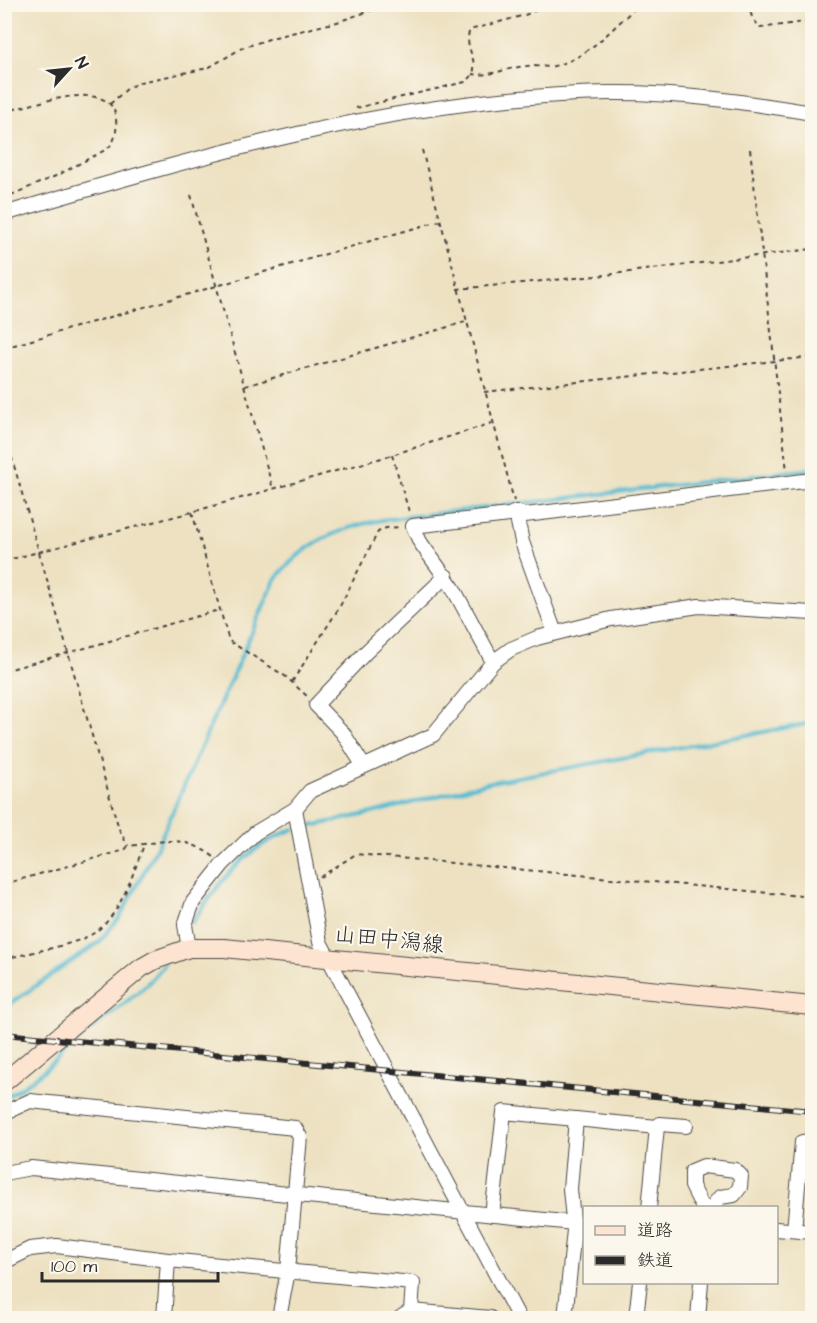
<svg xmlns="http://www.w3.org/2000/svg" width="817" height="1323" viewBox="0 0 817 1323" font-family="'Architects Daughter','Klee One',sans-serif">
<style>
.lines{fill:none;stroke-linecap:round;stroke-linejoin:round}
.stream{stroke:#53bad1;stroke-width:4}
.minor-casing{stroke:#484642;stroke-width:16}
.secondary-casing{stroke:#484642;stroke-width:20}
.path{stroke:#484642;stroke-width:2;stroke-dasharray:4.5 4.5;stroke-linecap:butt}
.minor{stroke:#fff;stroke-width:14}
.secondary{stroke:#fde4d1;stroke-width:18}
.rail-casing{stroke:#2b2b2b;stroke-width:6}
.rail{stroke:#fbf7ec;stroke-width:4;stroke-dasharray:11;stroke-linecap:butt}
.labels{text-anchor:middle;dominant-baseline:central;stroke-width:4.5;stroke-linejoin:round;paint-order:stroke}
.street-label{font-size:22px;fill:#2b2b2b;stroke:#fbf7ec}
</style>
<rect width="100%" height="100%" fill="#fbf7ec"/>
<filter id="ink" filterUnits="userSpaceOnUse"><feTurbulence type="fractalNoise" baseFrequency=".0167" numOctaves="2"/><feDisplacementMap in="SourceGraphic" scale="12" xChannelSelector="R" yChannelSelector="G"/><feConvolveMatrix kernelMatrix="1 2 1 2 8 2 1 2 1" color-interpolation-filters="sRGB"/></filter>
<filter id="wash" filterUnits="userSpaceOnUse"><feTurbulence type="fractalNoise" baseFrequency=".008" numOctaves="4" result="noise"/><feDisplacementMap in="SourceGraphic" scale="24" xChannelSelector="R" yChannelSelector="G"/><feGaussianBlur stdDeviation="1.35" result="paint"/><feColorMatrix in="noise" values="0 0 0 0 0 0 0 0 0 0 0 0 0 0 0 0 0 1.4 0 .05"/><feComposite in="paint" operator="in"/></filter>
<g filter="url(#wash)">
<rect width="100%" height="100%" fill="#ede1c1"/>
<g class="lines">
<g class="stream">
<polyline points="302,828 372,813 491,782 812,723"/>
<path d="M 192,923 C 220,881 245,847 294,829"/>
<path d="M 4,1008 L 98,943 L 120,917 L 157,847 L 275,580 C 303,543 338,528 382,520 L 812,469"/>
<path d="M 4,1098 C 35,1081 58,1058 84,1035 C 111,1012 144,993 164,964"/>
</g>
</g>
</g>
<g filter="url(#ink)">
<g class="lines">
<defs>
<g id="minor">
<path d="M 4,214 C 203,155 400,97 609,93 C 677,92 745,102 812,113"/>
<polyline points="516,512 522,542 555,633"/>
<polyline points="493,662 453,588 420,542 413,526 509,515 516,512 525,515 812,480"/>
<polyline points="363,765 343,733 316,705 365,653 446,576"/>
<polyline points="295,809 320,942 519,1318"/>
<polyline points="189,948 185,925 193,902 223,864 255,833 295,809 310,791 433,735 493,662 511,649 537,638 611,619 699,606 812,613"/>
<polyline points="4,1113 30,1101 295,1128 300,1137 288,1271 279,1318"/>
<polyline points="4,1173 31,1168 584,1224"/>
<polyline points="649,1208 657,1127"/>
<polyline points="703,1208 692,1186 692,1171 704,1166 735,1170 741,1176 740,1187 734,1195 720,1197 711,1208"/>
<polyline points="492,1215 504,1112 657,1127 660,1124 686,1126"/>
<polyline points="776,1229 812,1232"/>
<polyline points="794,1230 802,1142 812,1140"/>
<polyline points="4,1262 30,1249 57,1246 168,1260 413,1283 411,1311"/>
<polyline points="164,1318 168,1260"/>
<polyline points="400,1318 411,1311 490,1318"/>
<polyline points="565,1318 574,1230 570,1189 576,1119"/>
<polyline points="636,1318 640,1282"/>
<polyline points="698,1318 701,1282"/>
</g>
<polyline id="secondary" points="4,1082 141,968 155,960 189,948 224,948 812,1006"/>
</defs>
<use href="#minor" class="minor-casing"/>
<use href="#secondary" class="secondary-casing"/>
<g class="path">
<polyline points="748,4 752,17 760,28 812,21"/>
<path d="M 472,74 C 491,77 508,67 527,66 C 536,65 545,68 554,66 C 591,57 612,27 640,4"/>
<polyline points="110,104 128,88 140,82 208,68 242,48 275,37 337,22 390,4"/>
<path d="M 356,108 L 465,82 C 487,68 461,48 470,30 L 525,15 L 550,4"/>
<path d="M 4,112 C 30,106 113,75 116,119 C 117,131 116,141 107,149 L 58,175 L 4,198"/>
<polyline points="750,149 787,471"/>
<polyline points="422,150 514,501"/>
<polyline points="191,195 273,489"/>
<polyline points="457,289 597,276 812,249"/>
<polyline points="4,348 439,221"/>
<polyline points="245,386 465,322"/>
<polyline points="484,392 812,357"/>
<polyline points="4,431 119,829 128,846"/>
<polyline points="392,455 410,515"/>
<polyline points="192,512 229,641 285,676 308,697"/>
<polyline points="4,561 192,512 392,455 492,423"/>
<polyline points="4,671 219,610"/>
<polyline points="292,682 339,608 378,532 386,528 401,527"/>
<polyline points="320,877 356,854 812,897"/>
<path d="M 4,884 L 125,850 L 128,846 C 166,842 181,833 214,857"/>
<path d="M 4,959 C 27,953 76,945 94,933 C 121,915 133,873 144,845"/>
</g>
<use href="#minor" class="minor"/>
<use href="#secondary" class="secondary"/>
<defs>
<polyline id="rail" points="4,1034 812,1111"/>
</defs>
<use href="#rail" class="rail-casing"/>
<use href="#rail" class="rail"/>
</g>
</g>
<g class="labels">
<g class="street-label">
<text transform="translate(389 940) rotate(6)">山田中潟線</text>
</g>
</g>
<rect width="817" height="1323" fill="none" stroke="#fbf7ec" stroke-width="24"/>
<rect x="583" y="1206" width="195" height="78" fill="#fbf7ec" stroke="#a8a59f" stroke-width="1.5"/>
<rect x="595" y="1226" width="30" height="9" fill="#fde4d1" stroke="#a8a59f" stroke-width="1.5"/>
<text x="637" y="1236" font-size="18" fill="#2b2b2b">道路</text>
<rect x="595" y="1256" width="30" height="9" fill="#2b2b2b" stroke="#a8a59f" stroke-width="1.5"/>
<text x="637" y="1266" font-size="18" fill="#2b2b2b">鉄道</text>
<g transform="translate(69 69) rotate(63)" stroke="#fbf7ec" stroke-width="4.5" paint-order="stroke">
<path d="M0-4.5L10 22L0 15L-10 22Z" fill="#2b2b2b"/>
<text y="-9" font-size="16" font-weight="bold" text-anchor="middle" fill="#2b2b2b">N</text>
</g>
<path d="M42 1272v9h176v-9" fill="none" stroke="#2b2b2b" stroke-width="3"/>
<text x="51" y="1272" font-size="18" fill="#2b2b2b" stroke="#fbf7ec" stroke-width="4.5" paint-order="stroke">100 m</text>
</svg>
